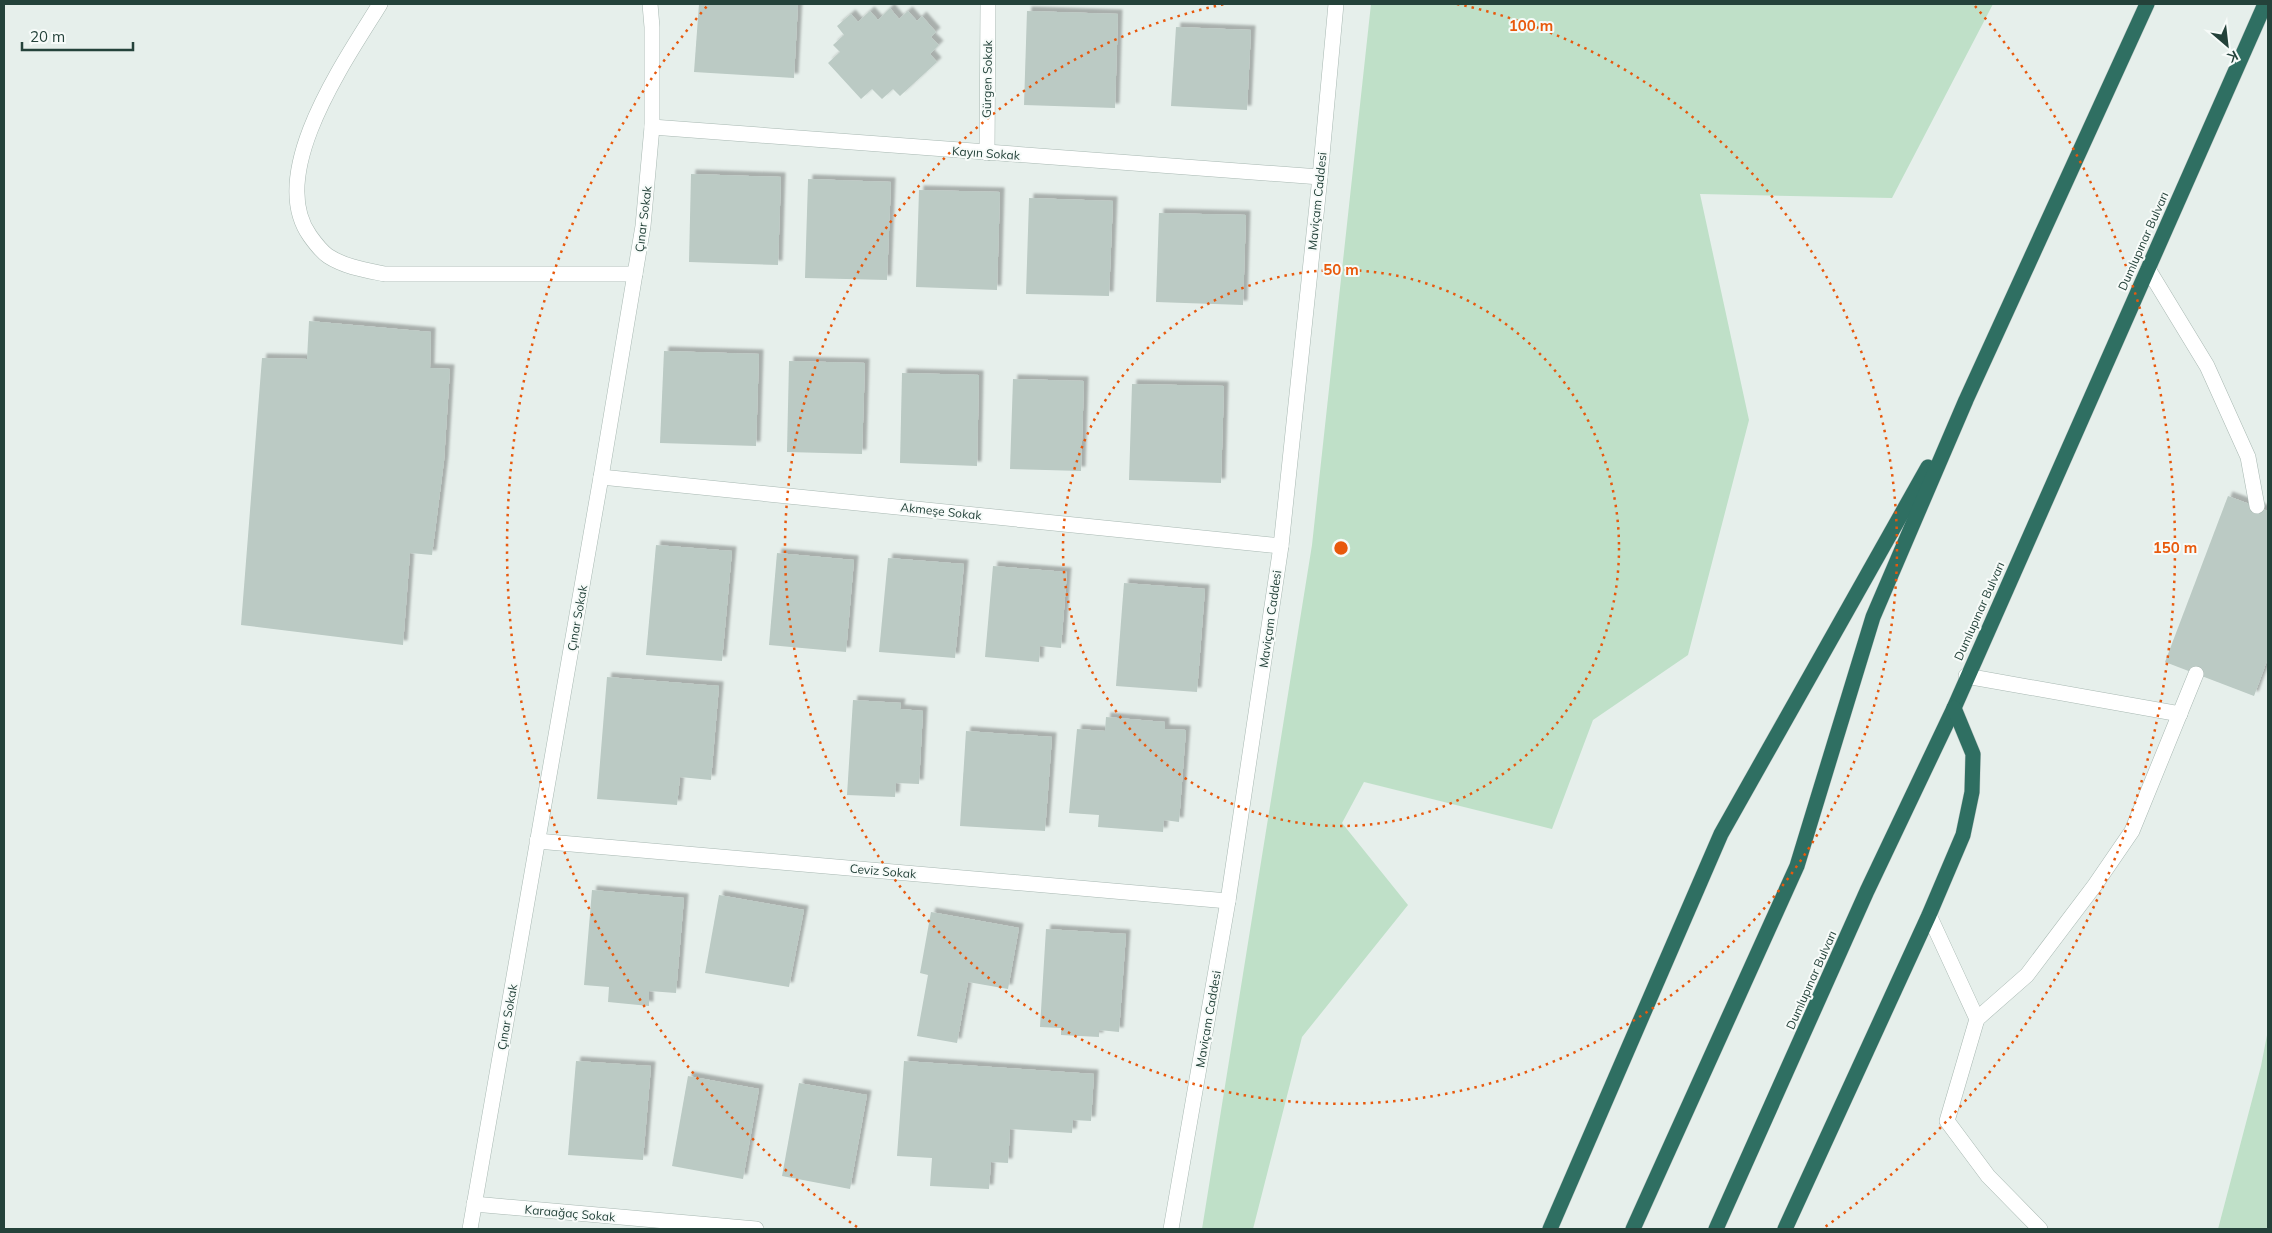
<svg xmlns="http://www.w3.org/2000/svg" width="2272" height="1233" viewBox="0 0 2272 1233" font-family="Mulish,sans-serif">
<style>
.green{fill:#bfe0c8}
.building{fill:#bbcac4;filter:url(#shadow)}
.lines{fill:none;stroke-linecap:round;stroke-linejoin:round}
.lane-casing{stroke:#a8b8b2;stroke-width:16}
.street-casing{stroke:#a8b8b2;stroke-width:16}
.highway-casing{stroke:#c2cac8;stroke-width:16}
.lane{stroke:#fff;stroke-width:15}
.street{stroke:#fff;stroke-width:15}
.highway{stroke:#2f6f62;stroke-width:15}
.ring{fill:none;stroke:#e8590c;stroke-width:2.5;stroke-dasharray:2.5 5}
.labels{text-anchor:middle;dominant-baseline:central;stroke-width:4;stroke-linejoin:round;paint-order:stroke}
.street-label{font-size:12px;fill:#24423a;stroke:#f7fbf9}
.centre{fill:#e8590c;stroke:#f7fbf9;stroke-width:2.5}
.ring-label{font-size:15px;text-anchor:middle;font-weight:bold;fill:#e8590c;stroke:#f7fbf9;stroke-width:4;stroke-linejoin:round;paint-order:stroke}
</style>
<defs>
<filter id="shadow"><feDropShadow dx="4.5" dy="-4.5" stdDeviation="1" flood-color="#0004"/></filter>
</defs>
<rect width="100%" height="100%" fill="#e6efeb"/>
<g class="green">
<polygon points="1371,4 1993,4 1892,198 1700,194 1749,420 1688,655 1593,720 1552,829 1364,782 1342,823 1408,905 1302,1037 1253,1229 1202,1229 1312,545"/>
<polygon points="2268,1030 2268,1229 2218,1229 2261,1066"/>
</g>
<g class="building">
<polygon points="699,4 798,4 794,78 694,72"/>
<polygon points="890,8 899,19 908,11 917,21 922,16 936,32 931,37 939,45 930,54 937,62 900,96 893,89 882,99 872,89 861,99 828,63 840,52 833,45 844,35 837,26 851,14 858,22 870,11 878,20"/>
<polygon points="1027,11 1118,14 1115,108 1024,105"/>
<polygon points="1176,27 1251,30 1247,110 1171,106"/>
<polygon points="691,174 781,177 778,265 689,262"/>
<polygon points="808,179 891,182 887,280 805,278"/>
<polygon points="919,190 1000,192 997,290 916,287"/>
<polygon points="1029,198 1113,201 1109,296 1026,294"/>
<polygon points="1159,213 1246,215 1243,305 1156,302"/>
<polygon points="309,321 431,332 430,368 450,369 444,461 432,555 410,553 403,645 241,625 262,358 307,359"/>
<polygon points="664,351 759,354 756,446 660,443"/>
<polygon points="789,361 865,363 862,454 787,452"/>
<polygon points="902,373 979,375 977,466 900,463"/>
<polygon points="1013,379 1084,381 1081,471 1010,469"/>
<polygon points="1132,384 1224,386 1221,483 1129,480"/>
<polygon points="2228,496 2268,511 2268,658 2254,696 2165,662"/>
<polygon points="656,545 732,551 722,661 646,655"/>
<polygon points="777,553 854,560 846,652 769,645"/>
<polygon points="888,558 964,564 955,658 879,652"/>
<polygon points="993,566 1067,572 1061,648 1040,646 1039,662 985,657"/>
<polygon points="1124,583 1205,589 1197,692 1116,686"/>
<polygon points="607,677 719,686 711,780 680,777 677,805 597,799"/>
<polygon points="853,700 901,703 900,709 923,711 919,784 896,783 895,797 847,795"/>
<polygon points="1106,717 1165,722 1165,729 1186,730 1179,822 1164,820 1163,832 1098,827 1099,815 1069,813 1077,729 1105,731"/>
<polygon points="966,731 1052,737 1045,831 960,826"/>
<polygon points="592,890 684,898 676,993 649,991 649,1006 608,1002 609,987 584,985"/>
<polygon points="719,895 804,910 789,987 705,973"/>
<polygon points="931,912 1019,928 1008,989 968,982 957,1043 917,1036 928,975 920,973"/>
<polygon points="1046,929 1126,934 1119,1032 1099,1030 1099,1037 1061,1035 1061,1028 1040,1027"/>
<polygon points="576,1061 651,1066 643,1160 568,1155"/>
<polygon points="904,1061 1094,1074 1091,1121 1073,1120 1072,1133 1010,1129 1008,1163 991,1162 989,1189 930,1186 932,1158 897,1156"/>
<polygon points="688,1076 759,1089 743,1179 672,1166"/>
<polygon points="799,1083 867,1095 850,1189 782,1176"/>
</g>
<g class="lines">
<defs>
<g id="lane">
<polyline points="2148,269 2207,366 2248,457 2257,506"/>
<polyline points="1966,676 2180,714"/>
<polyline points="1977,1019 2027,975 2095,885 2132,831 2196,674"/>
</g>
<g id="street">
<path d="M 380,4 C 347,58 265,173 310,236 C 315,243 321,251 328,256 C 345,267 365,270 385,274 L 635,274"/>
<polyline points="652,127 1320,177"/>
<polyline points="987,153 988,4"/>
<polyline points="601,477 1281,546"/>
<polyline points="537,841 1228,901"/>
<polyline points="1929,915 1977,1019 1947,1121 1988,1176 2040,1229"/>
<polyline points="474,1204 756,1229"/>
<polyline points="470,1229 601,477 643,226 652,127 652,27 650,4"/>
<polyline points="1171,1229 1228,901 1281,546 1320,177 1336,4"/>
</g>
<g id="highway">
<polyline points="1550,1229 1721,834 1928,467"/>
<polyline points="1633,1229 1797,866 1873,617 1966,400 2147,4"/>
<polyline points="1716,1229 1867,891 1954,708 2265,4"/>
<polyline points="1785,1229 1929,915 1963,835 1972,792 1973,754 1954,708"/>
</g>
</defs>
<use href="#lane" class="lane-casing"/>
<use href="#street" class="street-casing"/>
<use href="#highway" class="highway-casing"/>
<use href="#lane" class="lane"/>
<use href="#street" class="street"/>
<use href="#highway" class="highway"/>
</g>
<g class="ring">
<circle cx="1341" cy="548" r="278"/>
<path d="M1457 4A556 556 0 1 1 1225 4"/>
<path d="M857 1227A834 834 0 0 1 707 6M1975 6A834 834 0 0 1 1825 1227"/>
</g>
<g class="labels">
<g class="street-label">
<text transform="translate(987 79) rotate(-89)">Gürgen Sokak</text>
<text transform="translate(986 153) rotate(4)">Kayın Sokak</text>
<text transform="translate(1317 201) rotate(-84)">Maviçam Caddesi</text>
<text transform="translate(643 219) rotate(-83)">Çınar Sokak</text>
<text transform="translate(2143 241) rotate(-66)">Dumlupınar Bulvarı</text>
<text transform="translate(941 511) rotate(6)">Akmeşe Sokak</text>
<text transform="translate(1979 611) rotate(-66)">Dumlupınar Bulvarı</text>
<text transform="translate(577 618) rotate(-80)">Çınar Sokak</text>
<text transform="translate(1270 619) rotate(-82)">Maviçam Caddesi</text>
<text transform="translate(883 871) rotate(5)">Ceviz Sokak</text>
<text transform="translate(1811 980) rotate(-66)">Dumlupınar Bulvarı</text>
<text transform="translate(507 1017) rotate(-80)">Çınar Sokak</text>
<text transform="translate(1208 1019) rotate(-80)">Maviçam Caddesi</text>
<text transform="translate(570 1213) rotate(5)">Karaağaç Sokak</text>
</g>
</g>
<circle cx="1341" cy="548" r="8" class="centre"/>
<g class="ring-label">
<text x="1531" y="31">100 m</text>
<text x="1341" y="275">50 m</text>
<text x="2175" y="553">150 m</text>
</g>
<rect width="2272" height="1233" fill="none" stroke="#24423a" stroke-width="10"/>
<g transform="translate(2227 45) rotate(152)" stroke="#f7fbf9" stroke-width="4" paint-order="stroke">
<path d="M0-4L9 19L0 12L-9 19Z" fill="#24423a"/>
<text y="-8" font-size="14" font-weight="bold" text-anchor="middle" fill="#24423a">K</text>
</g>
<path d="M22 42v8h111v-8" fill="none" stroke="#24423a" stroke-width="2.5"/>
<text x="30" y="42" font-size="15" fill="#24423a" stroke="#f7fbf9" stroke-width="4" paint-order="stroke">20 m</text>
</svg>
